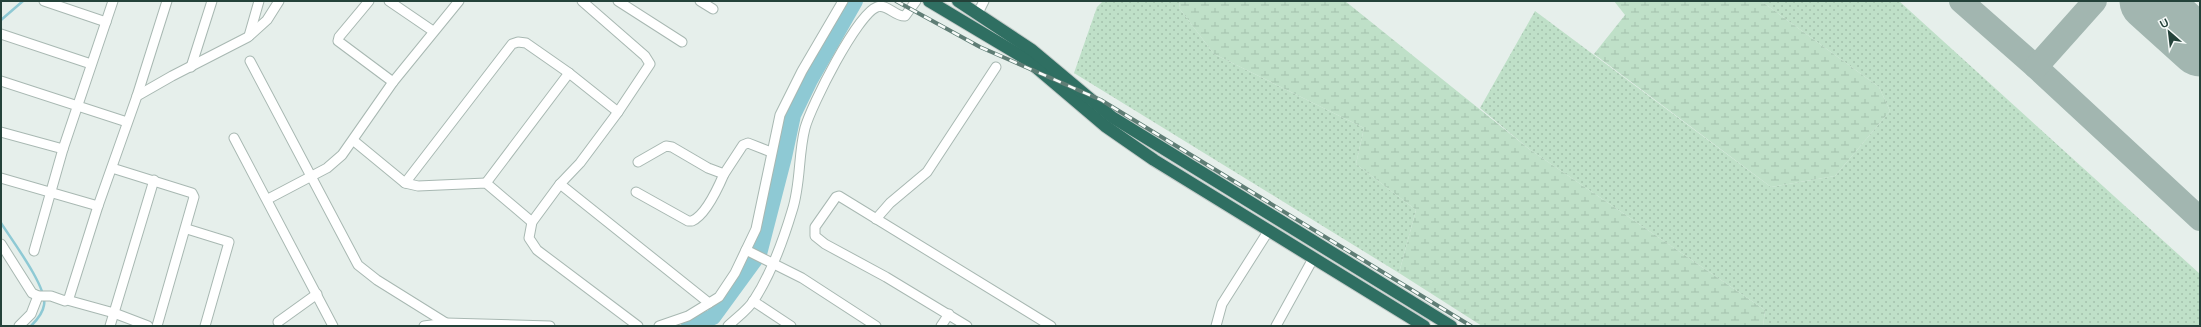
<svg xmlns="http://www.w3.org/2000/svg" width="2201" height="327" viewBox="0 0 2201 327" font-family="Raleway,sans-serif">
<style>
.grass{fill:url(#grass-dots)}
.wetland{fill:url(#wetland-marsh)}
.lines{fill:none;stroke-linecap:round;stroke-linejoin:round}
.stream{stroke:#8ec9d4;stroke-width:2.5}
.river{stroke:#8ec9d4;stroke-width:16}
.taxiway{stroke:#a2b6b0;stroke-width:24}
.runway{stroke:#a2b6b0;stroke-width:59}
.street-casing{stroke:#a8b8b2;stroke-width:11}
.highway-casing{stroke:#c2cac8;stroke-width:14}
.street{stroke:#fff;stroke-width:9}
.highway{stroke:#2f6f62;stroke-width:12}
.rail-casing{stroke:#5f7d75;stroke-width:4}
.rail{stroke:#f7fbf9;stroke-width:2.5;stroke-dasharray:8;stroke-linecap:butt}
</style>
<defs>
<pattern id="grass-dots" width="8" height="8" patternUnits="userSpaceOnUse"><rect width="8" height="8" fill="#bfe0c8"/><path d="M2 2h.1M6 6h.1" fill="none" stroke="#a4c1ad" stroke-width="1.8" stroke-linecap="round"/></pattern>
<pattern id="wetland-marsh" width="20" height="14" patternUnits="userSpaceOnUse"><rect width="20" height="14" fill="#bfe0c8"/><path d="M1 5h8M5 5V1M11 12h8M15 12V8" fill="none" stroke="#a4c1ad"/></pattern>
</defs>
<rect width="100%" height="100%" fill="#e6efeb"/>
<g class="grass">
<polygon points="1103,1 1180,1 1179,8 1214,54 1364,128 1356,164 1416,210 1399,273 1074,73 1097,7"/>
<polygon points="1761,1 1899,1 2200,274 2200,326 1763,326 1765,310 1529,149 1480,108 1535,11 1771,187 1835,176 1890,111 1879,87"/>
</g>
<g class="wetland">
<polygon points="1180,1 1345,1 1529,149 1765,310 1763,326 1482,326 1399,273 1416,210 1356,164 1364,128 1214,54 1179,8"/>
<polygon points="1614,1 1761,1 1879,87 1890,111 1835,176 1771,187 1594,54 1625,15"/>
</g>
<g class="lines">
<g class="stream">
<polyline points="1,20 23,1"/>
<path d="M 1,223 C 11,239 48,288 44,305 C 43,313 36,321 31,326"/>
</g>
<polyline class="river" points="689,326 713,317 759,254 784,157 793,115 810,80 855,1"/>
<g class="taxiway">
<polyline points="1961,1 2036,67 2200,219"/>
<polyline points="2036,67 2095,1"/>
</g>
<polyline class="runway" points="2149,1 2200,47"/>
<defs>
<g id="street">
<polyline points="44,1 106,22"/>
<polyline points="369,1 339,37 338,41 393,82"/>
<polyline points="389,1 433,31"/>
<polyline points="582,1 645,56 650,64 618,112 580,163 560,184 532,222 529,238 537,250 638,326"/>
<polyline points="618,1 682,42"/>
<polyline points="700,1 713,9"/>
<polyline points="978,13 984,1"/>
<polyline points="1,34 91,64"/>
<polyline points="249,36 259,1"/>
<polyline points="250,61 358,265 377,280 446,323"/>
<polyline points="191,67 212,1"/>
<polyline points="1,81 127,122"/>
<polyline points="137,96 167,1"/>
<polyline points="1,132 63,149"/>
<polyline points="234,138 333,326"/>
<polyline points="354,141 405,183 418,186 486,183 532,222"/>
<polyline points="638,162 666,146 672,147 708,168 724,174 743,145 748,143 771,152"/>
<polyline points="112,168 192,193 194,197 157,326"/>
<polyline points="1,178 98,206"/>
<polyline points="405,183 512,44 518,42 526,43 569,73 618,112"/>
<polyline points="486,183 569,73"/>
<polyline points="560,184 709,303"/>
<path d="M 636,192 L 688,221 L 692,221 C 706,215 718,188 724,174"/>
<polyline points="268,199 327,168 342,155 393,82 459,1"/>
<polyline points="876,219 890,203 927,172 996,67"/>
<polyline points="187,229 229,242 205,326"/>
<polyline points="1,244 32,293 38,296"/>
<polyline points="746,250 802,278 876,326"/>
<polyline points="34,251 63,149 113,1"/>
<polyline points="67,300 114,313 148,326"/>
<polyline points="753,301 791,326"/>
<polyline points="278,322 317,294"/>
<polyline points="19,326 31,314 38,296 51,296 65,301 69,298 98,206 137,96 172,76 248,37 267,20 279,1"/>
<polyline points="110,326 154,180"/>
<polyline points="424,326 446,323 550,326"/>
<polyline points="659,326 688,316 719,297 735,273 756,229 780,115 802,71 843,1"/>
<path d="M 728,326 C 736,318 748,310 754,300 C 771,274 783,241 792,211 C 801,184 798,155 805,128 C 811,106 857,14 877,7 C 887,3 895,17 905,16 L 916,1"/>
<polyline points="941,326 949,314"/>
<polyline points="967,326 886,277 825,244 815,236 815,227 836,197 839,196 1051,326"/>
<polyline points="1216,326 1222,304 1269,230"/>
<polyline points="1276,326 1314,257"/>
</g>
<g id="highway">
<polyline points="929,1 1026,59 1105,126 1154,160 1424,326"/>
<polyline points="958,1 1032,50 1112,117 1451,326"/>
</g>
</defs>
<use href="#street" class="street-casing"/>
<use href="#highway" class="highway-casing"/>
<use href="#street" class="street"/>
<use href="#highway" class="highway"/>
<defs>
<polyline id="rail" points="896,1 980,47 1101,100 1471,326"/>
</defs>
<use href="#rail" class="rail-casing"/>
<use href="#rail" class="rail"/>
</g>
<rect width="2201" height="327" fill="none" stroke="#24423a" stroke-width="4"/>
<g transform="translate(2169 32) rotate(332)" stroke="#f7fbf9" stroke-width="3" paint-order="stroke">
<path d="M0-3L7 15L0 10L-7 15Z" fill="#24423a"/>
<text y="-6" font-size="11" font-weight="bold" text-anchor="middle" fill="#24423a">U</text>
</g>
</svg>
